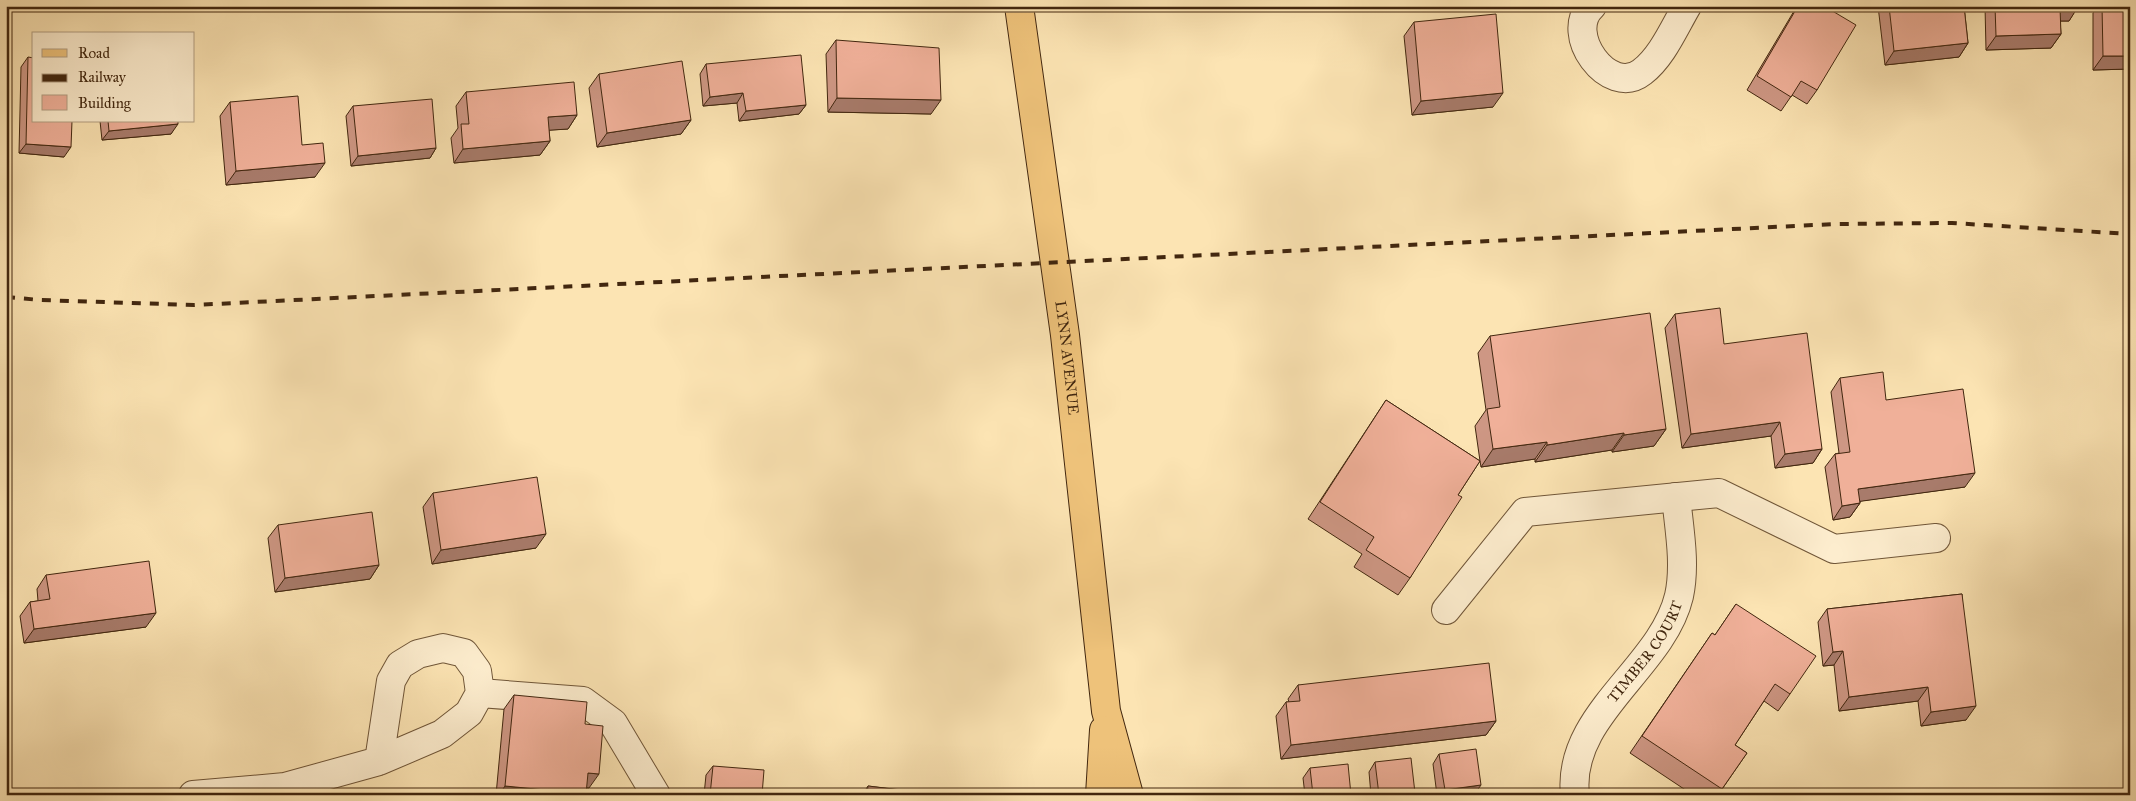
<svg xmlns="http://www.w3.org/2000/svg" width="2136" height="801" viewBox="0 0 2136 801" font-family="'IM FELL Great Primer',serif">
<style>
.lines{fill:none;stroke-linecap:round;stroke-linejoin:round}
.minor-casing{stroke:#705638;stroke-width:30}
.major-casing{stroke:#42270f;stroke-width:30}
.minor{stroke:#fdedce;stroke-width:28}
.major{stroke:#eec27a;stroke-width:28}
.rail{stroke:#42270f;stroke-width:4;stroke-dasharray:9 9;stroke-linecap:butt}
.wall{fill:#ce9784;stroke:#42270f}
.shaded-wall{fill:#a87b6b;stroke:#42270f}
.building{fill:#f0b099;stroke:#42270f}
.labels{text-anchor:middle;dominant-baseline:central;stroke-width:4.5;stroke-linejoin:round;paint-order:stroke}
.street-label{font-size:15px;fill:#42270f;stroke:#fdedce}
</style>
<rect width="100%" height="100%" fill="#fce4b3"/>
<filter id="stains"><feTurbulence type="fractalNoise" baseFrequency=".004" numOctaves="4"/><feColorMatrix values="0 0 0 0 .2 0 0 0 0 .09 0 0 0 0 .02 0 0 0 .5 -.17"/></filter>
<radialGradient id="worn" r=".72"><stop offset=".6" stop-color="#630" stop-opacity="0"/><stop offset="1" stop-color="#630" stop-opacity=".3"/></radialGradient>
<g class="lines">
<defs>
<g id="minor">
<path d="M 1592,6 C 1562,33 1609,98 1642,72 C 1662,57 1674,28 1687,6"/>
<polyline points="1446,610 1525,512 1719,493 1834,549 1936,538"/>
<polyline points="480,693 583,701 613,723 656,795"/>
<polyline points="193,795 285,787 379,761 442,734 469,713 480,693 477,671 464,653 443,648 418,654 400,665 391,681 379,761"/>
<path id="s1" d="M 1575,795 C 1566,715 1662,668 1679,596 C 1686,564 1679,528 1676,497"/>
</g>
<g id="major">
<path id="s2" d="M 1019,6 L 1065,335 L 1106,711 L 1129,795"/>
<polyline points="1100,795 1104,730"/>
</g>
</defs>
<use href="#minor" class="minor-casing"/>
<use href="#major" class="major-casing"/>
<use href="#minor" class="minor"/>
<use href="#major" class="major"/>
<polyline class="rail" points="6,297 40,300 194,305 1835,224 1952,223 2130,234"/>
</g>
<g class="wall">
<polygon points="1797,6 1824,6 1817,90 1807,104 1792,95 1781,111 1747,90"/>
<polygon points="1878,6 1964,6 1968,43 1959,57 1885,65"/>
<polygon points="1985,6 2078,6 2069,21 2060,21 2061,34 2051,48 1986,50"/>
<polygon points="2097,6 2130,6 2130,69 2093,70 2093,13"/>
<polygon points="1414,22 1493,107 1412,115 1404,36"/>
<polygon points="836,40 931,114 828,112 826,54"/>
<polygon points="28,57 64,157 19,153 21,67"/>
<polygon points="706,64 806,105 799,114 739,121 737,103 703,106 700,74"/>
<polygon points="599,74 691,120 681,134 597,147 589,88"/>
<polygon points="466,92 577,115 568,129 549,130 550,141 540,155 454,163 451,138 458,128 456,106"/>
<polygon points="230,102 302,145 315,177 226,185 220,116"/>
<polygon points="353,106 436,148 430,158 351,166 346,116"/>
<polygon points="100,121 178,121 171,134 102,140"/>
<polygon points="1675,314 1724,344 1822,449 1813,463 1775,468 1771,436 1682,448 1665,328"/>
<polygon points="1490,336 1666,429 1654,446 1612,452 1612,450 1535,462 1535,459 1481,467 1480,461 1458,495 1410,578 1398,595 1354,567 1362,554 1308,519 1386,400 1480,461 1475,426 1486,410 1478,353"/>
<polygon points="1840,378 1886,400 1965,487 1860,501 1860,503 1850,517 1833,520 1825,467 1835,454 1839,453 1831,392"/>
<polygon points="433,493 536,548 432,564 423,507"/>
<polygon points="278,525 379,565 370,579 275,592 268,538"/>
<polygon points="46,575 146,627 24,643 20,616 30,602 38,601 37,589"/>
<polygon points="1962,594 1966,720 1921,726 1918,701 1839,711 1834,665 1823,666 1818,622 1827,609"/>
<polygon points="1736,604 1790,694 1778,711 1764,701 1735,745 1747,753 1718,795 1693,795 1630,753 1712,633 1715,635"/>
<polygon points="1298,685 1496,721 1486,735 1281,759 1276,716 1286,702 1289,702 1288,699"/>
<polygon points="514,695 585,724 589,788 586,788 585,795 496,795 504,709"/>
<polygon points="1439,754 1474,795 1437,795 1433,764"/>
<polygon points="1375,762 1414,795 1371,795 1369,772"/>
<polygon points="713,766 762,795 704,795 706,775"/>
<polygon points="1310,768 1351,795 1305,795 1303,778"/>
<polygon points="868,786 936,795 862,795"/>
</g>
<g class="shaded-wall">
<polygon points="2078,7 2069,21 2050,21 2060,8"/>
<polygon points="2061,34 2051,48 1986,50 1996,36"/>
<polygon points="1968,43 1959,57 1885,65 1894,51"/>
<polygon points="2103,56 2130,56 2130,69 2093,70"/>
<polygon points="743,93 737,103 703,106 710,97"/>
<polygon points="1503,93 1493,107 1412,115 1421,101"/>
<polygon points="837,98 941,100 931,114 828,112"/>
<polygon points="806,105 799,114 739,121 746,111"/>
<polygon points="577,115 568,129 538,131 548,117"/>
<polygon points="691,120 681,134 597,147 607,133"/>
<polygon points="178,124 171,134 102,140 109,131"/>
<polygon points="550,141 540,155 454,163 463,149"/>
<polygon points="26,144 71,147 64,157 19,153"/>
<polygon points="436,148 430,158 351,166 358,156"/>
<polygon points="325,163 315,177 226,185 236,171"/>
<polygon points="1780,422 1771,436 1682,448 1691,434"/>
<polygon points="1666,429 1654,446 1612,452 1624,435"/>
<polygon points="1624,433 1612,450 1535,462 1547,445"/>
<polygon points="1547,442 1535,459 1481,467 1493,449"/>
<polygon points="1822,449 1813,463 1775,468 1785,454"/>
<polygon points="1975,473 1965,487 1848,503 1858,489"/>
<polygon points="1860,503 1850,517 1833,520 1842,506"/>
<polygon points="546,534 536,548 432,564 441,550"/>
<polygon points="379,565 370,579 275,592 285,578"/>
<polygon points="156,613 146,627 24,643 34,629"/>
<polygon points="1843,651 1834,665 1823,666 1833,652"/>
<polygon points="1928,687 1918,701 1839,711 1849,697"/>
<polygon points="1976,706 1966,720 1921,726 1931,712"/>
<polygon points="1496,721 1486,735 1281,759 1291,745"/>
<polygon points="588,773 599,774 589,788 578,787"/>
<polygon points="1481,785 1474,795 1441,795 1445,790"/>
<polygon points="505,786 586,794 585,795 499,795"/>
</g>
<g class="building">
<polygon points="1798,6 1824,6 1856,25 1817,90 1801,81 1791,97 1757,76"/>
<polygon points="1889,6 1964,6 1968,43 1894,51"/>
<polygon points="1995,6 2078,6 2078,7 2060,8 2061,34 1996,36"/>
<polygon points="2102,6 2130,6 2130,56 2103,56"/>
<polygon points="1496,14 1503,93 1421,101 1414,22"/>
<polygon points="836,40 939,48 941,100 837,98"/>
<polygon points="801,55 806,105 746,111 743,93 710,97 706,64"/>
<polygon points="28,57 34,58 34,121 72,121 71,147 26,144"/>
<polygon points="682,61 691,120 607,133 599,74"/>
<polygon points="574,82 577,115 548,117 550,141 463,149 461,124 469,124 466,92"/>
<polygon points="298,96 302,145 323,143 325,163 236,171 230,102"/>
<polygon points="432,99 436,148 358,156 353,106"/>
<polygon points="108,121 178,121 178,124 109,131"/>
<polygon points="1720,308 1724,344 1807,333 1822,449 1785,454 1780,422 1691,434 1675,314"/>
<polygon points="1650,313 1666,429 1624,435 1624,433 1547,445 1547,442 1493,449 1487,409 1500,407 1490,336"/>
<polygon points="1883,372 1886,400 1963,389 1975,473 1858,489 1860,503 1842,506 1835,454 1850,452 1840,378"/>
<polygon points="1386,400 1480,461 1458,495 1462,497 1410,578 1366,550 1374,537 1320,502"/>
<polygon points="537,477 546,534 441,550 433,493"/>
<polygon points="372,512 379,565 285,578 278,525"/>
<polygon points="149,561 156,613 34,629 30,602 50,599 46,575"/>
<polygon points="1962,594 1976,706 1931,712 1928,687 1849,697 1843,651 1833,652 1827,609"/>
<polygon points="1736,604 1816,656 1790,694 1775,684 1735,745 1747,753 1722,789 1642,736 1712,633 1715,635"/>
<polygon points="1489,663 1496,721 1291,745 1286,702 1300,701 1298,685"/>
<polygon points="514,695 587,702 585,724 603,726 599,774 588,773 586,794 505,786"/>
<polygon points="1476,749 1481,785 1445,790 1439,754"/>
<polygon points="1411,758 1415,793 1400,795 1379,795 1375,762"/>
<polygon points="1348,764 1351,795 1313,795 1310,768"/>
<polygon points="713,766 764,770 762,795 710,795"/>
<polygon points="868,786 936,794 936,795 867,795"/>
</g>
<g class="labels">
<g class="street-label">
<text stroke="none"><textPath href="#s2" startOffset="355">LYNN AVENUE</textPath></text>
<text stroke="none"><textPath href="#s1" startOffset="164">TIMBER COURT</textPath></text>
</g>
</g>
<rect width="2136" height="801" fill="none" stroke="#fce4b3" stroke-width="25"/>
<rect x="8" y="8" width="2121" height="786" fill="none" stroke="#42270f" stroke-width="2.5"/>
<rect x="12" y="12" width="2111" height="776" fill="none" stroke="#42270f"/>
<rect x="32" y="32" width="162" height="90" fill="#fdedce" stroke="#b29e82"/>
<rect x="42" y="49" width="25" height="8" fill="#eec27a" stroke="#b29e82"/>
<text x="78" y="58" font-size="15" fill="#42270f">Road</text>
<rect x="42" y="74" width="25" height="8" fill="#42270f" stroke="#b29e82"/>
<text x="78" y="82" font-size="15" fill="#42270f">Railway</text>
<rect x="42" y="95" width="25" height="15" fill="#f0b099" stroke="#b29e82"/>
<text x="78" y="108" font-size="15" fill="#42270f">Building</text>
<rect width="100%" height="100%" filter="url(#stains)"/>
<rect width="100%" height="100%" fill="url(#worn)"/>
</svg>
